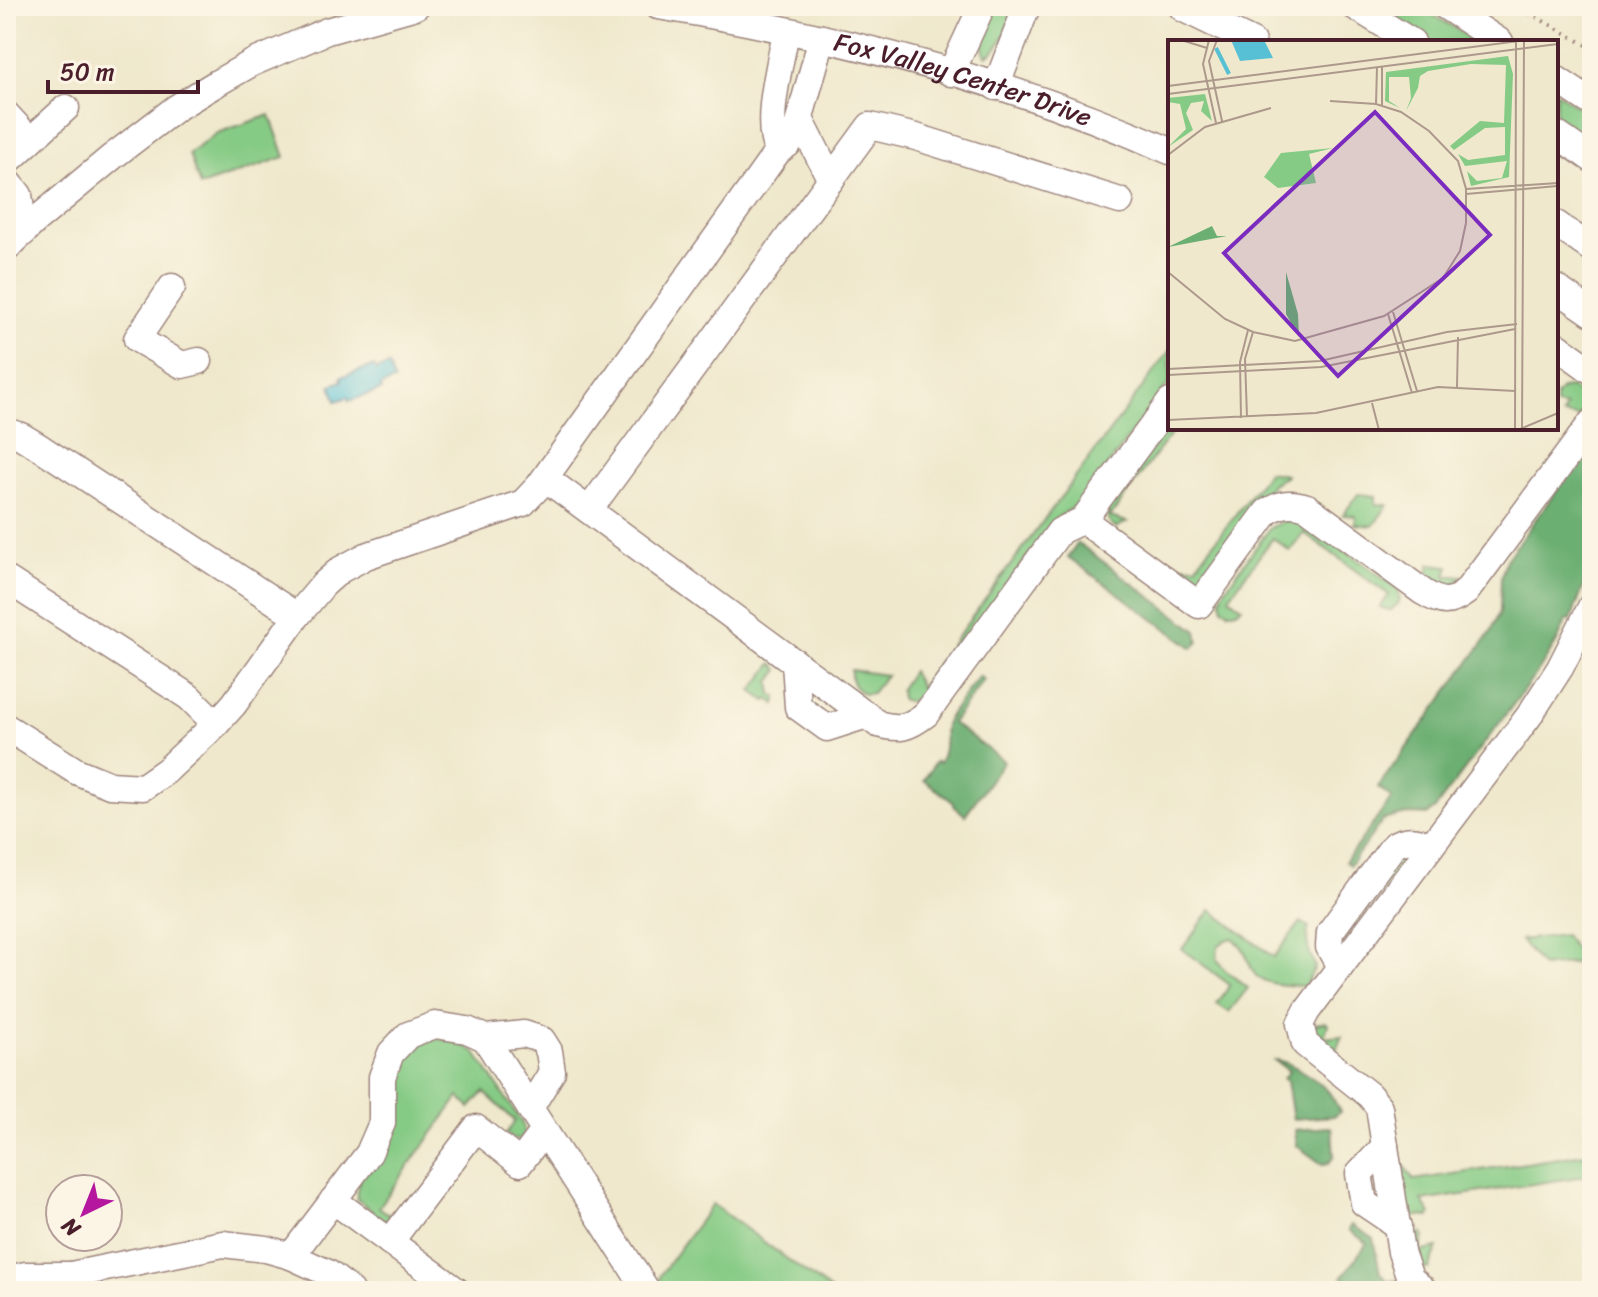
<svg xmlns="http://www.w3.org/2000/svg" width="1598" height="1297" viewBox="0 0 1598 1297" font-family="Sriracha,sans-serif">
<style>
.green{fill:#86cb85;stroke:#687558;stroke-width:2}
.forest{fill:#6caf72;stroke:#5b674e;stroke-width:2}
.water{fill:#58c0d5;stroke:#517080;stroke-width:2}
.lines{fill:none;stroke-linecap:round;stroke-linejoin:round}
.minor-casing{stroke:#9c847c;stroke-width:29}
.path{stroke:#9c847c;stroke-width:4;stroke-dasharray:2 6;stroke-linecap:butt}
.minor{stroke:#fff;stroke-width:26}
.labels{text-anchor:middle;dominant-baseline:central;stroke-width:6;stroke-linejoin:round;paint-order:stroke}
.street-label{font-size:26px;fill:#4a1f2b;stroke:#fcf5e5}
.inset-river{fill:none;stroke:#58c0d5;stroke-width:4}
.inset-road{fill:none;stroke:#ad988c;stroke-width:2}
.view{fill:#7b2cbf;fill-opacity:0.15;stroke:#7b2cbf;stroke-width:4}
.inset-edge{fill:none;stroke:#4a1f2b;stroke-width:4}
</style>
<rect width="100%" height="100%" fill="#fcf5e5"/>
<filter id="ink" filterUnits="userSpaceOnUse"><feTurbulence type="fractalNoise" baseFrequency=".0125" numOctaves="2"/><feDisplacementMap in="SourceGraphic" scale="16" xChannelSelector="R" yChannelSelector="G"/><feConvolveMatrix kernelMatrix="1 2 1 2 8 2 1 2 1" color-interpolation-filters="sRGB"/></filter>
<filter id="wash" filterUnits="userSpaceOnUse"><feTurbulence type="fractalNoise" baseFrequency=".006" numOctaves="4" result="noise"/><feDisplacementMap in="SourceGraphic" scale="32" xChannelSelector="R" yChannelSelector="G"/><feGaussianBlur stdDeviation="1.8" result="paint"/><feColorMatrix in="noise" values="0 0 0 0 0 0 0 0 0 0 0 0 0 0 0 0 0 1.4 0 .05"/><feComposite in="paint" operator="in"/></filter>
<g filter="url(#wash)">
<rect width="100%" height="100%" fill="#efe8cc"/>
<g class="green">
<path d="M 993,6 L 1015,6 C 1009,22 1003,50 986,56 C 977,40 986,22 993,6 Z"/>
<polygon points="1374,6 1418,6 1478,42 1433,42"/>
<polygon points="1556,92 1592,116 1592,147 1556,123"/>
<polygon points="270,115 285,157 200,186 189,154 217,133"/>
<polygon points="1170,350 1170,382 1080,503 1056,519 928,690 920,698 909,702 901,699 900,689 912,671 920,687"/>
<path d="M 1571,388 C 1583,395 1585,405 1580,417 L 1562,415 L 1566,407 L 1556,405 L 1556,395 L 1562,389 Z"/>
<path d="M 1170,424 L 1170,428 L 1175,428 L 1110,517 L 1127,522 L 1116,528 C 1107,524 1106,517 1108,508 Z"/>
<path d="M 1268,472 L 1286,475 L 1285,477 L 1273,483 L 1203,576 C 1193,580 1185,580 1177,572 L 1178,565 L 1196,566 Z"/>
<polygon points="1358,494 1376,496 1376,504 1388,505 1373,526 1355,524 1356,516 1343,515"/>
<path d="M 1300,519 L 1312,526 L 1398,589 C 1401,600 1400,605 1390,611 L 1380,607 L 1389,595 L 1304,533 L 1290,551 L 1273,538 L 1229,597 L 1242,607 C 1235,613 1231,614 1223,608 L 1221,600 L 1223,592 L 1270,528 L 1283,521 Z"/>
<path d="M 1430,564 L 1449,566 L 1446,576 L 1463,576 L 1454,585 C 1436,589 1424,583 1430,564 Z"/>
<polygon points="773,663 779,670 770,682 772,694 777,697 775,704 768,699 766,701 752,691"/>
<path d="M 851,670 L 886,675 L 872,693 L 864,694 C 854,688 850,683 851,670 Z"/>
<polygon points="1402,849 1410,854 1345,940 1341,940"/>
<path d="M 1211,910 L 1274,957 L 1301,922 L 1309,927 C 1304,942 1310,954 1315,967 L 1305,986 C 1290,985 1262,986 1254,973 C 1244,957 1250,953 1233,938 L 1226,940 L 1218,946 L 1217,959 L 1225,970 L 1248,988 L 1229,1012 L 1217,1004 L 1230,985 L 1182,949 Z"/>
<polygon points="1564,935 1585,962 1542,967 1520,940"/>
<polygon points="1326,1022 1328,1025 1323,1038 1342,1036 1334,1055 1315,1043 1313,1029 1315,1024"/>
<path d="M 433,1038 L 457,1041 L 475,1052 L 519,1118 L 524,1128 L 524,1134 L 520,1139 L 515,1140 L 506,1134 L 515,1121 L 484,1092 L 470,1108 L 459,1097 L 379,1207 L 392,1217 L 386,1222 L 357,1199 C 353,1174 384,1149 393,1127 C 401,1106 388,1083 399,1064 C 408,1049 418,1044 433,1038 Z"/>
<polygon points="1592,1153 1592,1175 1422,1201 1431,1214 1430,1217 1414,1216 1407,1211 1400,1166 1404,1166 1414,1180"/>
<path d="M 712,1204 L 831,1291 L 663,1291 C 656,1286 659,1280 661,1274 Z"/>
<polygon points="1422,1233 1424,1237 1419,1252 1438,1248 1429,1268 1424,1269 1418,1265 1410,1241 1413,1237"/>
</g>
<g class="forest">
<polygon points="1592,442 1592,563 1571,620 1567,620 1556,643 1539,670 1435,809 1427,815 1407,814 1383,820 1350,865 1345,862 1392,798 1378,787 1491,632 1500,611 1501,577 1506,560"/>
<polygon points="1078,543 1197,631 1199,641 1193,648 1068,557"/>
<path d="M 979,676 L 984,680 L 952,723 L 1004,761 L 965,815 L 955,807 L 953,802 L 924,780 L 936,761 L 939,763 C 947,748 943,740 945,725 C 947,716 972,686 979,676 Z"/>
<path d="M 1274,1060 C 1289,1060 1315,1079 1326,1089 C 1332,1095 1336,1104 1340,1112 L 1334,1116 L 1293,1119 L 1287,1081 L 1283,1078 L 1289,1071 Z"/>
<polygon points="1329,1127 1332,1128 1334,1156 1329,1163 1322,1164 1297,1146 1295,1130"/>
<polygon points="1352,1225 1373,1238 1380,1273 1388,1281 1397,1280 1410,1291 1361,1291 1342,1277 1367,1243 1349,1230"/>
</g>
<polygon class="water" points="374,366 376,370 389,366 394,381 381,386 382,390 349,401 348,397 336,401 331,385 342,381 341,377"/>
</g>
<g filter="url(#ink)">
<g class="lines">
<defs>
<g id="minor">
<path id="s1" d="M 658,6 C 833,35 1008,79 1170,151"/>
<polyline points="1181,6 1184,9 1252,42"/>
<polyline points="1354,6 1412,42"/>
<polyline points="1445,6 1500,42"/>
<path d="M 786,31 C 781,62 763,124 778,151 L 788,144 L 795,135 L 822,38"/>
<polyline points="951,73 982,6"/>
<polyline points="1556,79 1592,103"/>
<polyline points="996,87 1027,6"/>
<polyline points="6,114 30,140"/>
<polyline points="800,119 831,180"/>
<polyline points="1556,134 1592,159"/>
<polyline points="6,163 66,108"/>
<polyline points="6,179 19,195 24,232"/>
<polyline points="1556,224 1592,249"/>
<polyline points="6,249 35,221 112,157 176,108 217,83 252,63 327,31 416,6"/>
<polyline points="172,287 137,339 182,365 199,361"/>
<polyline points="1556,288 1592,313"/>
<polyline points="1556,345 1592,371"/>
<polyline points="6,431 21,436 41,448 297,616"/>
<path d="M 545,478 L 878,724 C 900,730 908,728 926,714 L 1060,531 L 1083,520 L 1170,402"/>
<polyline points="589,510 870,126 916,137 1120,201"/>
<path d="M 1083,520 L 1199,605 L 1267,512 C 1281,503 1291,502 1307,507 L 1423,592 C 1441,603 1449,605 1466,592 L 1592,422"/>
<polyline points="6,579 189,697 216,724"/>
<polyline points="795,662 798,707 827,728 867,715"/>
<polyline points="6,727 76,771 110,785 143,787 166,771 216,724 234,704 297,616 324,584 340,570 366,556 523,503 539,486 778,151"/>
<path d="M 1340,967 L 1329,947 L 1330,932 L 1394,845 C 1406,838 1418,839 1431,846"/>
<polyline points="485,1038 524,1034 542,1040 549,1051 552,1072 530,1108"/>
<polyline points="1385,1146 1359,1174 1364,1203 1398,1226"/>
<polyline points="333,1200 457,1291"/>
<polyline points="390,1242 476,1128 520,1163 544,1131"/>
<polyline points="291,1256 328,1273 351,1291"/>
<polyline points="71,1275 223,1244 266,1249 291,1256 369,1153 382,1123 382,1077 391,1053 408,1035 435,1025 467,1030 485,1038 647,1291"/>
<polyline points="6,1280 25,1275 71,1275 43,1291"/>
<polyline points="1425,1291 1410,1278 1401,1252 1379,1107 1369,1095 1305,1044 1300,1024 1307,1011 1529,716 1560,668 1592,605"/>
</g>
</defs>
<use href="#minor" class="minor-casing"/>
<polyline class="path" points="1506,6 1531,14 1592,48"/>
<use href="#minor" class="minor"/>
</g>
</g>
<g class="labels">
<g class="street-label">
<text stroke="none"><textPath href="#s1" startOffset="314">Fox Valley Center Drive</textPath></text>
</g>
</g>
<g transform="translate(1168 40)">
<rect width="390" height="390" fill="#efe8cc"/>
<path d="M 340,16 L 345,34 L 341,137 L 303,146 L 299,131 L 309,141 L 334,138 L 339,121 L 297,126 L 290,114 L 300,120 L 337,115 L 337,87 L 317,88 L 286,110 L 282,106 L 312,81 L 336,83 L 338,25 L 303,24 L 260,31 L 252,36 L 250,48 L 238,71 L 243,58 L 241,37 L 221,37 L 221,61 L 232,68 L 217,61 L 218,32 ZM 37,54 L 44,81 L 33,71 L 36,61 L 23,63 L 18,73 L 25,90 L 0,107 L 18,89 L 12,64 L 0,62 L 0,58 ZM 165,108 L 141,114 L 148,143 L 110,148 L 96,137 L 113,113 Z" fill="#86cb85"/>
<path d="M 44,186 L 49,196 L 59,196 L 0,207 ZM 118,232 L 130,274 L 131,297 L 118,274 Z" fill="#6caf72"/>
<path d="M 63,0 L 96,0 L 105,18 L 72,21 Z" fill="#58c0d5"/>
<path class="inset-river" d="M 48,8 L 61,34"/>
<path class="inset-road" d="M 13,0 L 39,8M 41,0 L 35,24 L 48,83M 49,0 L 41,21 L 54,81M 214,26 L 214,65M 0,46 L 351,1M 0,54 L 390,4M 208,64 L 209,27M 0,115 L 37,87 L 103,68M 298,149 L 390,143M 298,154 L 389,146M 0,232 L 57,279 L 85,292 L 127,301 L 216,276 L 275,238 L 292,211 L 298,183 L 298,149 L 290,121 L 261,91 L 233,72 L 208,64 L 162,61M 225,272 L 249,351M 220,274 L 244,353M 0,329 L 152,321 L 279,292 L 349,284M 0,335 L 153,327 L 347,289M 289,347 L 290,297M 204,363 L 211,390M 79,377 L 77,319 L 85,292M 73,378 L 72,322 L 80,290M 0,380 L 148,373 L 270,347 L 347,351M 352,389 L 390,373M 347,390 L 348,0M 354,390 L 356,0"/>
<path class="view" d="M 207,72 L 322,195 L 170,336 L 56,213 Z"/>
<rect width="390" height="390" class="inset-edge"/>
</g>
<rect width="1598" height="1297" fill="none" stroke="#fcf5e5" stroke-width="32"/>
<g transform="translate(84 1213) rotate(223)"><circle r="38" fill="#fcf5e5" stroke="#b59f9b" stroke-width="2"/>
<path d="M0-6L14 30L0 20L-14 30Z" fill="#b5179e"/>
<text y="-12" font-size="22" font-weight="bold" text-anchor="middle" fill="#4a1f2b">N</text>
</g>
<path d="M48 80v12h150v-12" fill="none" stroke="#4a1f2b" stroke-width="4"/>
<text x="60" y="80" font-size="24" fill="#4a1f2b" stroke="#fcf5e5" stroke-width="6" paint-order="stroke">50 m</text>
</svg>
